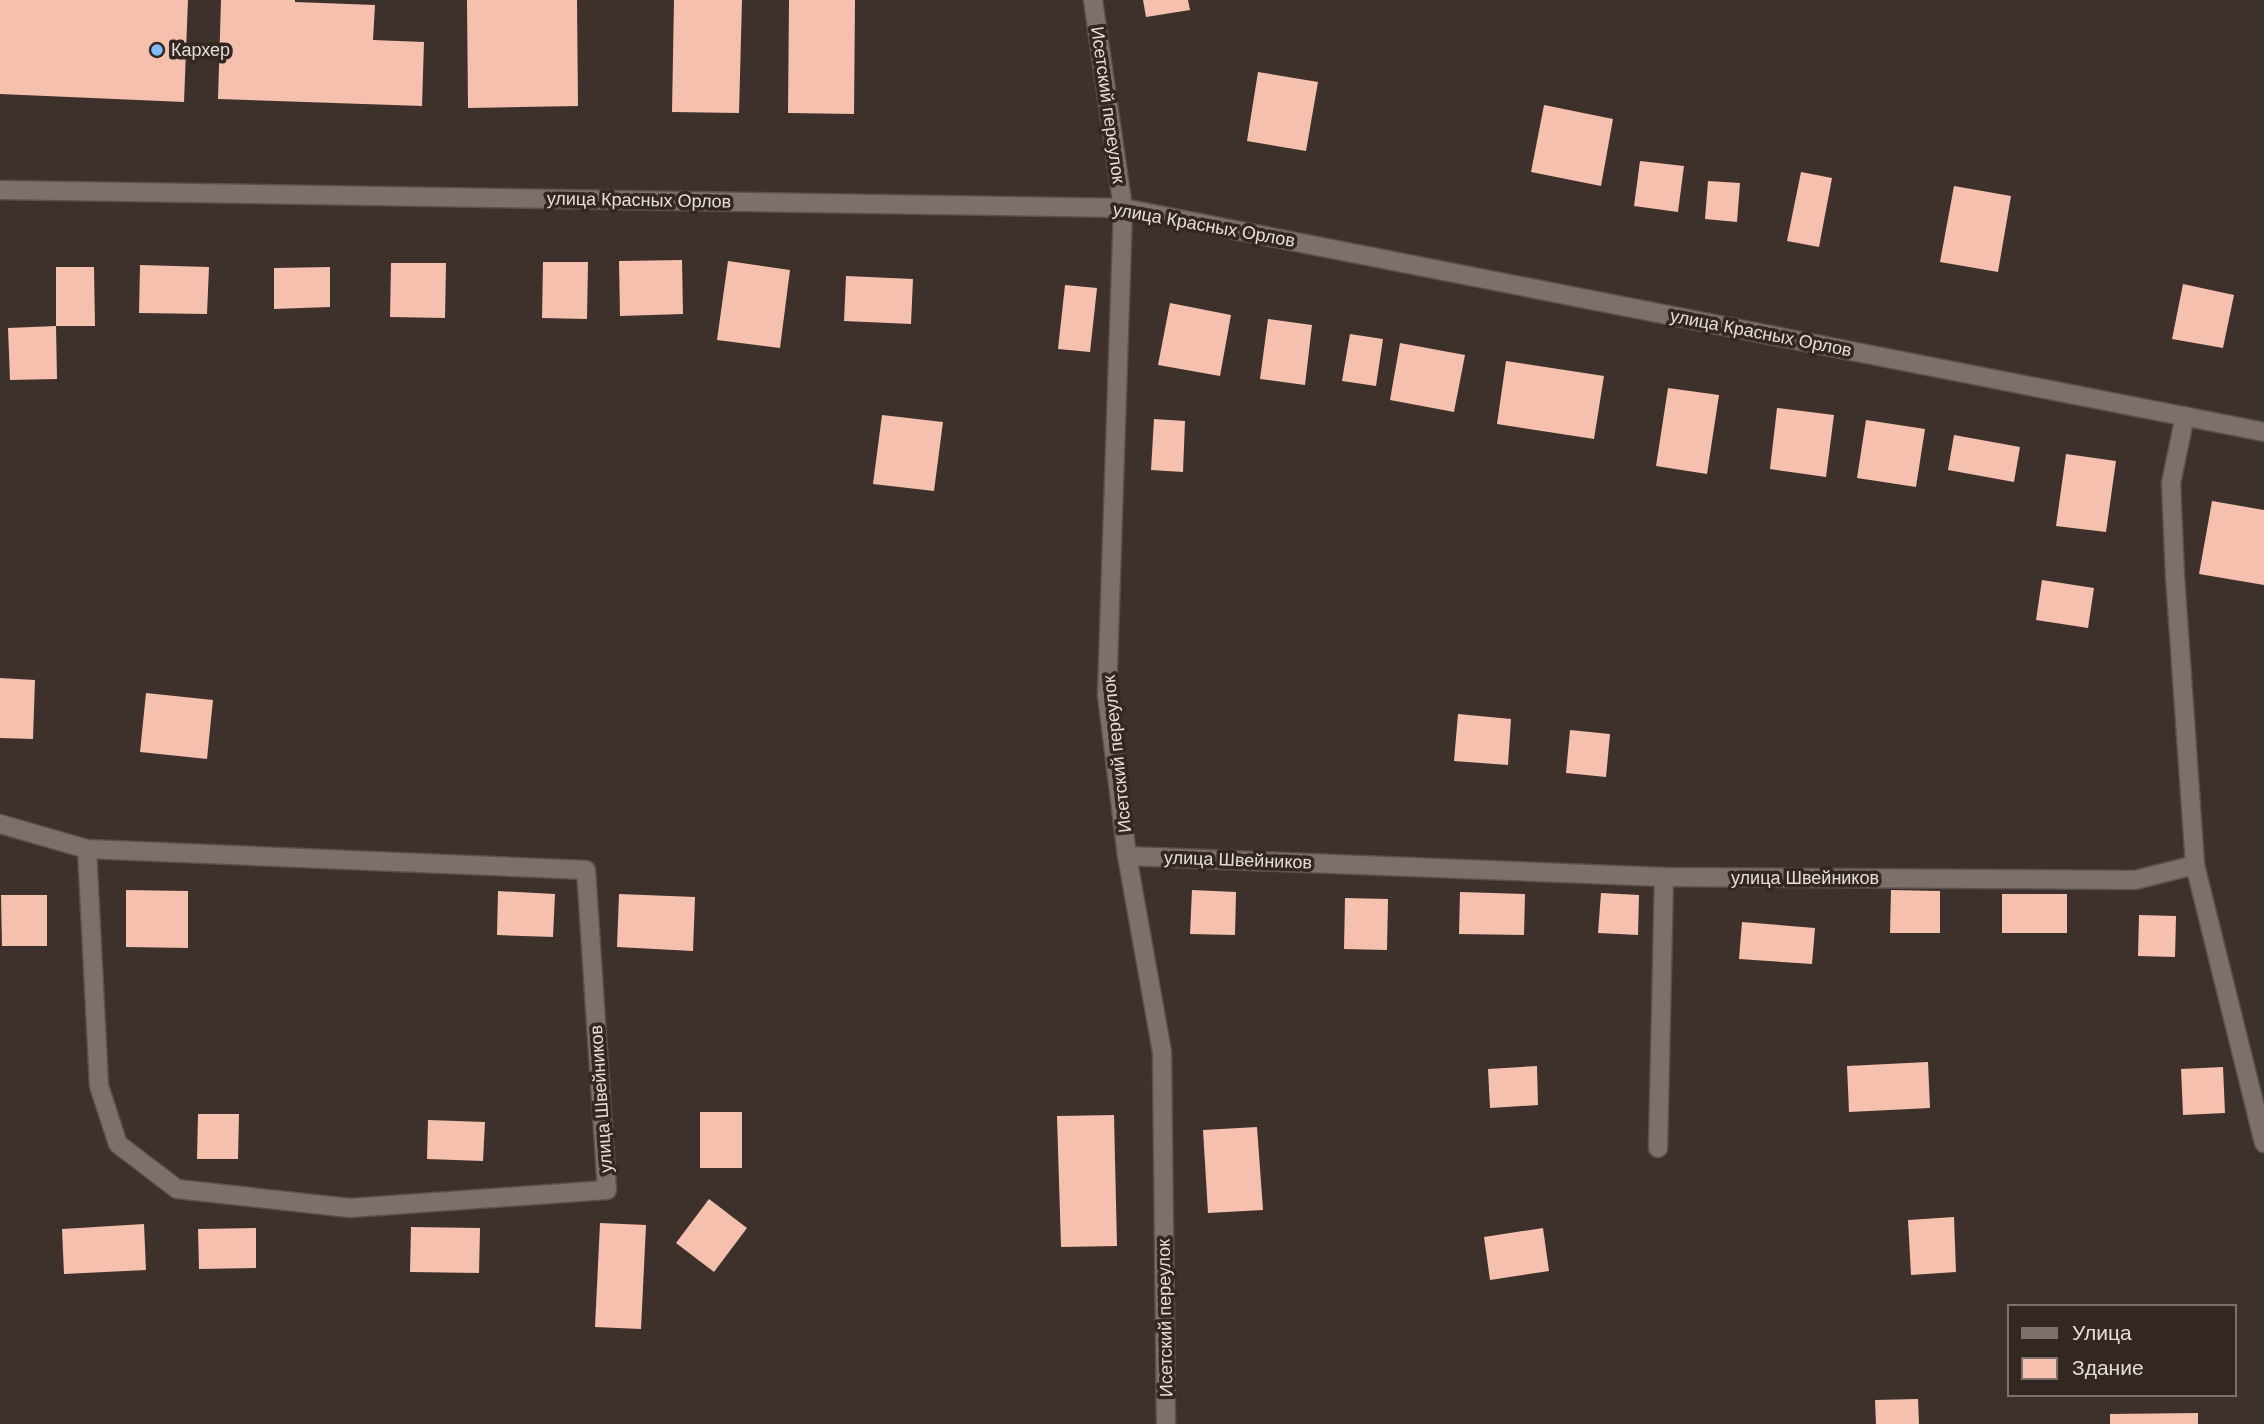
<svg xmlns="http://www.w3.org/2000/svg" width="2264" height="1424" viewBox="0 0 2264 1424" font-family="Helvetica,sans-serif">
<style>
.building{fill:#f5c0ad}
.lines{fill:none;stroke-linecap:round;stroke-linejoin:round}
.minor-casing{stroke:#5a504c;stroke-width:21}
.minor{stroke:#7e6f6a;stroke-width:18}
.poi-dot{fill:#82bcfa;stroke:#332722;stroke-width:2.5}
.labels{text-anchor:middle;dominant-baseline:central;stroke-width:7;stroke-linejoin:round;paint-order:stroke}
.poi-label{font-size:18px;fill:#e6ddda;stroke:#332722;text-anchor:start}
.street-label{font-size:18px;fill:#e6ddda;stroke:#332722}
</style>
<rect width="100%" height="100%" fill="#3e312c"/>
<g class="building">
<polygon points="0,0 188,0 184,102 0,94"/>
<polygon points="221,0 295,0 295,2 375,5 373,40 424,42 422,106 218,99"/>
<polygon points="467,0 577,0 578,106 468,108"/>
<polygon points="674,0 742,0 739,113 672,112"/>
<polygon points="789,0 855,0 854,114 788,113"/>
<polygon points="1143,0 1188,0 1190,10 1146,17"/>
<polygon points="1258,72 1318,82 1306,151 1247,141"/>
<polygon points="1544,105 1613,119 1601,186 1531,172"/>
<polygon points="1640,161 1684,166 1678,212 1634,206"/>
<polygon points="1801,172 1832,178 1819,247 1787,241"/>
<polygon points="1708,181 1740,183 1737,222 1705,219"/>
<polygon points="1954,186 2011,196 1998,272 1940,262"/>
<polygon points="682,260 683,314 620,316 619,261"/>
<polygon points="728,261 790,270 780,348 717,340"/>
<polygon points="543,262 588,262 587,319 542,318"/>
<polygon points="391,263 446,263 445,318 390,317"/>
<polygon points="140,265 209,267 207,314 139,313"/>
<polygon points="56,267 94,267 95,326 56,326 57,379 10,380 8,328 56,326"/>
<polygon points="330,267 330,307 274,309 274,268"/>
<polygon points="846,276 913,279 911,324 844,321"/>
<polygon points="2183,284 2234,295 2223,348 2172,339"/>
<polygon points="1065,285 1097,288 1090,352 1058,349"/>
<polygon points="1170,303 1231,315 1220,376 1158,365"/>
<polygon points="1268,319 1312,325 1305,385 1260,379"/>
<polygon points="1350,334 1383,339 1376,386 1342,381"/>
<polygon points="1400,343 1465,355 1454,412 1390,400"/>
<polygon points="1506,361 1604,376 1594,439 1497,424"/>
<polygon points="1668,388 1719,395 1707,474 1656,466"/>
<polygon points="1777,408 1834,415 1826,477 1770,469"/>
<polygon points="882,415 943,422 934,491 873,484"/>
<polygon points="1154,419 1185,421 1183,472 1151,470"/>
<polygon points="1866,420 1925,429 1916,487 1857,478"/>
<polygon points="1954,435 2020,447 2014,482 1948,470"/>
<polygon points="2066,454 2116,461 2106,532 2056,526"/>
<polygon points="2212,501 2264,510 2264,585 2199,574"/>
<polygon points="2042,580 2094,588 2088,628 2036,620"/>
<polygon points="0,678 35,680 33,739 0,738"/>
<polygon points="146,693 213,700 207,759 140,752"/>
<polygon points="1458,714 1511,719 1508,765 1454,761"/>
<polygon points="1570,730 1610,734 1606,777 1566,773"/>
<polygon points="126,890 188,891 188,948 126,947"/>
<polygon points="1192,890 1236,892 1235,935 1190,934"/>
<polygon points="1891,890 1940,891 1940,933 1890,933"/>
<polygon points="498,891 555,894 553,937 497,935"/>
<polygon points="1460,892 1525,894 1524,935 1459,934"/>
<polygon points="1601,893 1639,895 1638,935 1598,933"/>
<polygon points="619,894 695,897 693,951 617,947"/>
<rect x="2002" y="894" width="65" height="39"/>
<polygon points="1,895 47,895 47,946 2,946"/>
<polygon points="1345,898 1388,899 1387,950 1344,949"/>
<polygon points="2139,915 2176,916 2175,957 2138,956"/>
<polygon points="1742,922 1815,928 1812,964 1739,959"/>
<polygon points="1928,1062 1930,1108 1849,1112 1847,1066"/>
<polygon points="1537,1066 1538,1105 1490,1108 1488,1069"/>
<polygon points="2223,1067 2225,1113 2183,1115 2181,1069"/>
<rect x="700" y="1112" width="42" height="56"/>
<polygon points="198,1114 239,1114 238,1159 197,1159"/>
<polygon points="1114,1115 1117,1246 1061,1247 1057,1116"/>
<polygon points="428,1120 485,1122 483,1161 427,1159"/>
<polygon points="1257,1127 1263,1210 1208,1213 1203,1130"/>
<polygon points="709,1199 747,1228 714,1272 676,1243"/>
<polygon points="1954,1217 1956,1272 1911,1275 1908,1220"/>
<polygon points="600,1223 646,1225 641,1329 595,1327"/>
<polygon points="144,1224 146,1270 64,1274 62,1229"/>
<polygon points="411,1227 480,1228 479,1273 410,1272"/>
<polygon points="256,1228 256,1268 199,1269 198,1229"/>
<polygon points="1543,1228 1549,1271 1490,1280 1484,1237"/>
<polygon points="1918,1399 1919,1424 1876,1424 1875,1400"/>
<polygon points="2198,1413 2198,1424 2110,1424 2110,1414"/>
</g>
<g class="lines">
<defs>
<g id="minor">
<polyline points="1093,0 1123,208 1107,695 1127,856 1162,1052 1166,1424"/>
<polyline points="0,190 1123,208 2264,432"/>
<polyline points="2185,416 2171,483 2175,576 2195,865"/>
<polyline points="0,824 87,849 586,870 607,1190 350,1208 177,1189 118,1144 99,1086 87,849"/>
<polyline points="1127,856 1664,877 2135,880 2195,865 2264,1143"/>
<polyline points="1658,1148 1664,877"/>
</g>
</defs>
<use href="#minor" class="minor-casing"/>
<use href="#minor" class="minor"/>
</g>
<circle class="poi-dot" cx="157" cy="50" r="7"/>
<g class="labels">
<g class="poi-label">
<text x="171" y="50">Кархер</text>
</g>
<g class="street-label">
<text transform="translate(1108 105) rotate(82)">Исетский переулок</text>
<text transform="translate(639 200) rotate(1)">улица Красных Орлов</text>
<text transform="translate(1204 225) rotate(10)">улица Красных Орлов</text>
<text transform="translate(1761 333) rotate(11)">улица Красных Орлов</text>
<text transform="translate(1117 754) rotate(-96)">Исетский переулок</text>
<text transform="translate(1238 860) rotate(2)">улица Швейников</text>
<text x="1805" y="878">улица Швейников</text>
<text transform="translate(601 1099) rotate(-94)">улица Швейников</text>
<text transform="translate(1165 1318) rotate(-91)">Исетский переулок</text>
</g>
</g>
<rect x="2008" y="1305" width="228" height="91" fill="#332722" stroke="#7b706c" stroke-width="2"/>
<rect x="2022" y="1328" width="35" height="10" fill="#7e6f6a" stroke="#7b706c" stroke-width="2"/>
<text x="2072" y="1340" font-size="21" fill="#e6ddda">Улица</text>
<rect x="2022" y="1358" width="35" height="21" fill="#f5c0ad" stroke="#7b706c" stroke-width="2"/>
<text x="2072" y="1375" font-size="21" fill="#e6ddda">Здание</text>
</svg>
